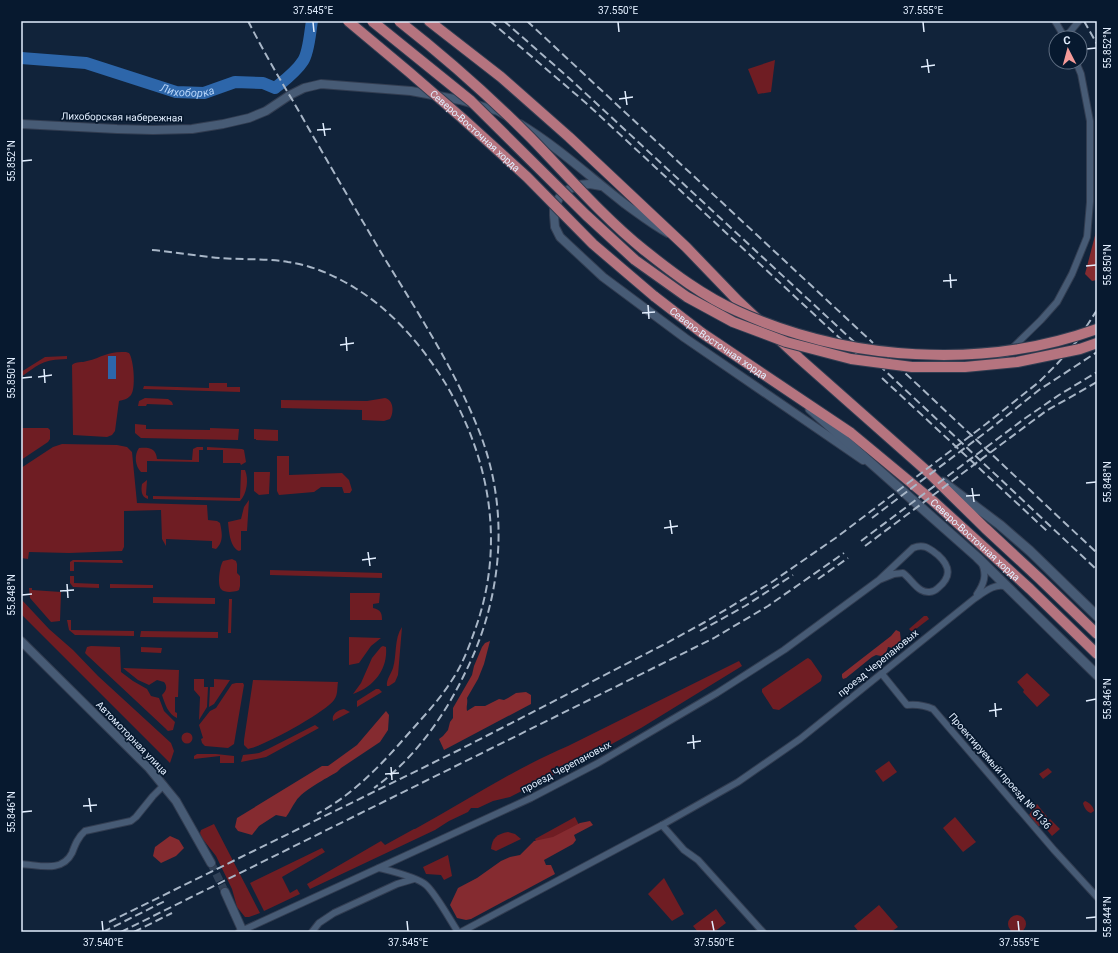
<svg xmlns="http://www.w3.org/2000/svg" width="1118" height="953" viewBox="0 0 1118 953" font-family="Roboto,sans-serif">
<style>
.green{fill:#6f1d23}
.forest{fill:#852b30}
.water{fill:#2d66aa}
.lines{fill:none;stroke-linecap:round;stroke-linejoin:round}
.river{stroke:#2d66aa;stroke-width:12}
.tertiary-tunnel{stroke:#304157;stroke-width:8;stroke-dasharray:8 4;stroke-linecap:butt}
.minor-casing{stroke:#323d51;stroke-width:8}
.tertiary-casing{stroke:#323d51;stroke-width:10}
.secondary-casing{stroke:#323d51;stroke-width:11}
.primary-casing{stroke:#323d51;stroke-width:12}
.minor{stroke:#475b75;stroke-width:6}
.tertiary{stroke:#475b75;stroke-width:8}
.secondary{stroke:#475b75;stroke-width:9}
.primary{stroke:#b5747f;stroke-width:10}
.rail{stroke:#a8b6c7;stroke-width:2;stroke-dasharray:8 4;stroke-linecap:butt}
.primary-bridge-casing{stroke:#323d51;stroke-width:12;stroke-linecap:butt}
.primary-bridge{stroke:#b5747f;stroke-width:10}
.ticks{fill:none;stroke:#e2eefe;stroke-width:1.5}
.labels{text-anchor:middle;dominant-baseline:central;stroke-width:3.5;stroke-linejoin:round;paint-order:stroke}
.street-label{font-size:10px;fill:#e2eefe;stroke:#07192f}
.water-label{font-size:11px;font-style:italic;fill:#b5d3f8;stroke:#07192f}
.neatline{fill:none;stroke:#e2eefe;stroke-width:1.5}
.ticks-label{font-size:10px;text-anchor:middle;fill:#e2eefe}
</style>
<rect width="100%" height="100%" fill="#11233a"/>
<g class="green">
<polygon points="775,60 771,92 758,94 748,69"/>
<path d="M 126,352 L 129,353 C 134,360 136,389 131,395 C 128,399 123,400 119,401 L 115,431 L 112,435 L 107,437 L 73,435 L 72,365 C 76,361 82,363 87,361 C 103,357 107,351 126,352 Z"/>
<path d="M 67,356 L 67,359 C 42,360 41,363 21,377 L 21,372 L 45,357 Z"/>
<polygon points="209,383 227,383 227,387 240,387 240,392 143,389 144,386 209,388"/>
<polygon points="145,398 168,399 172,402 173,405 147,404 146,406 138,406 139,401"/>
<path d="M 385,398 C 394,400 394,413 390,419 L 384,421 L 362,420 L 362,410 L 281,408 L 281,400 L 367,401 Z"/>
<polygon points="135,424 146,425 146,429 210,430 210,428 239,429 238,440 141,438 135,433"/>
<polygon points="21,428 48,428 50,430 50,439 48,442 21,460"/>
<polygon points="254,429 278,430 278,441 256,440 256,439 254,439"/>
<path d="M 62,444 L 117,445 L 127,447 L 132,452 L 137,503 L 207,505 L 208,520 L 217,521 L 220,523 C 222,532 224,542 216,549 L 212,548 L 212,541 L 166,539 L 166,546 L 162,539 L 161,510 L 124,511 L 124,547 L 122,551 L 69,553 L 29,552 L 28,559 L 21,558 L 21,468 L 53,447 Z"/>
<path d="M 197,447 L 203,447 L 203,450 L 199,450 L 199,462 L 147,461 L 147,472 L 141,472 C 135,466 134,455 139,448 C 149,447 156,448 157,459 L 192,460 L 193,449 Z"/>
<polygon points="207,447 242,449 244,450 246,462 241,465 240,463 223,463 223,450 207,450"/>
<polygon points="277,456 289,456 289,475 342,473 349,480 352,490 350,493 344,493 342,487 321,487 314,492 279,495 277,491"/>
<path d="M 241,470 L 245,470 C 249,479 247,494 240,501 L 153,499 L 153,496 L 240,498 Z"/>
<polygon points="254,472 270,472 269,494 259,495 254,491"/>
<path d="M 147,480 L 146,495 L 148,496 L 148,499 C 141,497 141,490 142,484 Z"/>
<path d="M 249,500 L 247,531 L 241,531 L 241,550 L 239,551 C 230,547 229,532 228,522 L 241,519 L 244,507 Z"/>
<path d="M 232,559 L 236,561 L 237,564 L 237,573 L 240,576 L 240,586 L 239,590 L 237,591 C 233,592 224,593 221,589 C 217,584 220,565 223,561 Z"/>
<polygon points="73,560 122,560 123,563 74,562 74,571 70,571 70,562"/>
<polygon points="270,570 382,573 382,578 270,575"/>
<polygon points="70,576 74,576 74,583 99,584 99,588 73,587 70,583"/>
<polygon points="110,584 153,585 153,588 110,588"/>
<polygon points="29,588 32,588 32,590 61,592 60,621 51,622 30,598"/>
<path d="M 350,593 L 380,593 L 379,603 L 373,604 L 373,608 C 381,610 382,613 382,620 L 350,620 Z"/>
<polygon points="153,597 215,598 215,604 153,603"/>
<polygon points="21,599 49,629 73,650 98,676 171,743 174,751 170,763 21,614"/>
<polygon points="229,599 232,599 231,633 228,633"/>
<polygon points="924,616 927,616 929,619 912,632 909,629"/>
<polygon points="67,620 71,620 71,630 134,631 134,636 75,635 69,630"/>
<path d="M 402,627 L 398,675 L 395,682 L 389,686 L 387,686 C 386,680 391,674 393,668 C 397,655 394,638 402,627 Z"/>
<polygon points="141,631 218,632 218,638 140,637"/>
<polygon points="349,637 381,638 371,646 359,663 349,665"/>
<polygon points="91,646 120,647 121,672 133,681 147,689 151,696 159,698 164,711 175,722 173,730 168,731 165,728 88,656 85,653 87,647"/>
<path d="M 383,646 L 386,647 C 388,669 374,687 353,694 L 361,683 L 372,658 L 381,647 Z"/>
<polygon points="141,647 162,648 161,653 141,652"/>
<polygon points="808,658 811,660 822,676 821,681 779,710 773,709 762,692 762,689 806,659"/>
<path d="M 739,661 L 742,666 L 641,728 L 579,762 L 510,797 L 493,801 L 478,808 L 471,808 L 468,812 L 449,821 L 435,830 L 310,889 L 307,884 L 381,841 L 385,845 L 414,829 L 415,829 C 466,801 514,769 568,746 Z"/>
<path d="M 123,668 L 179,670 L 178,697 L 175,697 L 175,712 L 177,713 L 177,718 C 168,714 165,704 162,695 C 166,691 168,687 164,682 L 157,680 L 149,685 L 138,680 Z"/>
<polygon points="1027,673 1050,695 1037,707 1023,692 1024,690 1017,682"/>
<polygon points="194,679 204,679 204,687 208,687 207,707 199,720 200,697 194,690"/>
<polygon points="214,679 230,680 214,704 209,707 210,687 214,687"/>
<path d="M 253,680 L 338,682 C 337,688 338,695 334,700 C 326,712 262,747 248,749 L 244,745 L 244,740 Z"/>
<polygon points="236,683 243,683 244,685 234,744 228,748 205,746 202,743 201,739 203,738 199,725 210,711 216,708 232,684"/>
<polygon points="376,689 379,689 382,692 357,707 357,701"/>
<path d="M 344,709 L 350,712 L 333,721 C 331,714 338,710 344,709 Z"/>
<polygon points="315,725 319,728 266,757 241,762 243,755 259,753 268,749"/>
<circle cx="187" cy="738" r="5.5"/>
<polygon points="197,754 216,754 234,756 234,763 220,763 220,756 194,759 194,756"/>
<polygon points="889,761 897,772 883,782 875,771"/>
<polygon points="1048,768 1052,772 1043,779 1039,774"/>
<path d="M 1085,801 C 1090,803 1093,806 1094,811 L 1091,813 C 1087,812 1084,808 1083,803 Z"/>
<polygon points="1037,804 1048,818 1038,827 1029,815"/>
<polygon points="575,817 580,827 540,849 535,839"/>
<polygon points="955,817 976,842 963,852 943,828"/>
<polygon points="1050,819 1060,829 1052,836 1043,825"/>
<polygon points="214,824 260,913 249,917 245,917 237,907 232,889 216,856 202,838 200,833 201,830"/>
<path d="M 508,832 L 515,834 L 521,839 L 496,851 L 491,849 C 492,838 497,834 508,832 Z"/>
<polygon points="322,848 325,852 282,877 290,893 297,889 300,894 264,911 250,883"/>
<polygon points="448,855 452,876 444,880 441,875 426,874 423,867"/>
<polygon points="664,878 684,914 672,921 648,894"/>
<polygon points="879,905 898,927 891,932 859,932 854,926"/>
<polygon points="716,909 726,923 714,932 698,932 693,926"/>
<circle cx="1017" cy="924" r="9"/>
</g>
<g class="forest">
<polygon points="1097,228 1097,280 1092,281 1085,274"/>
<path d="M 896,630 L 900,632 L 901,642 L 898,651 C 894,650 892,647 888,647 L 886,653 L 881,656 L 876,655 L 872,657 L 846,678 L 843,679 L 842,677 L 842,674 L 891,636 Z"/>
<path d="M 490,641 L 484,664 L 478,679 L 467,698 C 468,703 466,706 467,711 L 475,706 L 485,706 L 499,699 L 504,700 L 508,698 L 516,693 L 526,692 L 531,695 L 531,704 L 444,750 L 439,739 L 443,736 L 448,730 L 450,722 L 453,718 L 453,708 L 472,675 L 474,666 L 482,647 L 485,643 Z"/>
<path d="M 386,711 L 389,715 L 388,730 L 380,742 L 341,768 L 337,772 C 327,778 302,791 296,801 C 292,806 290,812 286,817 L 276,815 L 259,826 L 252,835 L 238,831 L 235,827 L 237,818 L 322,766 L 328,766 L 357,745 Z"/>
<polygon points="590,821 593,825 574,835 576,840 573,844 544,860 546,865 551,865 555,874 471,919 466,920 457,918 450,905 458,888 477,878 501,861 510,857 520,855 534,841 553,837 580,823"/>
<polygon points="170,836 179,840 184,848 176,856 161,863 153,856 155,847"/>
</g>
<rect class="water" x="108" y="356" width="8" height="23"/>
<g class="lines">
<path class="river" id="s1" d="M 21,58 L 86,63 L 176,92 L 204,93 L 235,82 L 263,83 L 275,88 C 285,80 296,72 303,61 C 309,52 310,32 312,21"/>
<polyline class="tertiary-tunnel" points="211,863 225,892"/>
<defs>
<g id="minor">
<polyline points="1055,21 1065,38"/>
<polyline points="1065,38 1079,21"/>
<polyline points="997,363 1041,320 1057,302 1072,274 1087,237 1090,202 1090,121 1081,74 1076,62"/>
<path d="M 977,594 C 984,584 987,575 982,564"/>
<path d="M 882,674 L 907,705 C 917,704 924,705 933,709 L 1054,850 L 1097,897"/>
<polyline points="662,825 684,850 698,860 763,932"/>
<path d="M 21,864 C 39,865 62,873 72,853 C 75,845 78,837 85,831 L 131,821 L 136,817 L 153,796 L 164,785"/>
<path d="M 379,868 C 391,871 417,877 426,885 C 436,894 450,920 458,932"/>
<path d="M 239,932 L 531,798 L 598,763 L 717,693 L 784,650 L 879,580 L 913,548 C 924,543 930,549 938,555 C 951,567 951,577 938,588 C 933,593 926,593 921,590 C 914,586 910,578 903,573 L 894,574 L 879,580"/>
<polyline points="312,932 319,923 334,913 397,884 414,879"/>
<path d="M 461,932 L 662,825 L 738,782 L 800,739 L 974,599 C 983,593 995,582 1007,587"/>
</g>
<g id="tertiary">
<polyline points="21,124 117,129 153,130 192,129 223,124 249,118 266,111 290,95 304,88 321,84 411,91 460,100 498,111 505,115"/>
<path d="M 520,124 C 558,147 590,177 625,204 C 639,214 653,225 668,233"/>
<polyline points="601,186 590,184 578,185 568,190 559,198 554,209 554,215 555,227 560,237 603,277 685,338 863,460"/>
<polyline points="21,641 149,768 176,801 211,863"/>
<polyline points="225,892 243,932"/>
</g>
<g id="secondary">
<polyline points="810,409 977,557 1097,675"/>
<polyline points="943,482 1000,525 1030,551 1097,616"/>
</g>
<g id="primary">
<polyline points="429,21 501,77 569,137 686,247 738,301 799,358 929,473 985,528 1040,579 1097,634"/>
<path id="s2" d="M 654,296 L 702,333 L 851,433 L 933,501 L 1030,589 L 1097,654"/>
</g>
</defs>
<use href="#minor" class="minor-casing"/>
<use href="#tertiary" class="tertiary-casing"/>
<use href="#secondary" class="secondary-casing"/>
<use href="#primary" class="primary-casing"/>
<use href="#minor" class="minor"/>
<use href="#tertiary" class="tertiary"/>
<use href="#secondary" class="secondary"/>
<use href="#primary" class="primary"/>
<g class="rail">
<path d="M 248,21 C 262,48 277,75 293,101 C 323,154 354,207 385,259 C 420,316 457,373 481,436 C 510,514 502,599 465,673 C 444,717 414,759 374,788"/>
<polyline points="490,21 586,103 859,356"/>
<polyline points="504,21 569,78 864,351"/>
<polyline points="527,21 873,343"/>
<polyline points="1084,21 1097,44"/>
<path d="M 152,250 C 175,252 197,256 220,258 C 242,260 265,258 288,262 C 311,265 334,275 355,288 C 393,311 424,348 447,386 C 490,460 505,544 476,627 C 470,644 464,661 454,677 C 441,698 425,715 409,733 C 382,764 354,794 317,814"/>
<polyline points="888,357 1097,553"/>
<polyline points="879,365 1097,570"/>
<polyline points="882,378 1047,531"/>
<polyline points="872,518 990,429 1039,390 1097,352"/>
<polyline points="861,541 1024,419 1059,395 1097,372"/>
<polyline points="865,546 1046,411 1097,382"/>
<polyline points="818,579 848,558"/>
<polyline points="700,631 745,606 793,575"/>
<polyline points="109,922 457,751 663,645 705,622 772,582 837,537 986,424 1039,382 1057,364 1077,341 1097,310"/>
<polyline points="103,932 165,901"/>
<polyline points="121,932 714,638 768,606 844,553"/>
<polyline points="134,932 172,913"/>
</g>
<defs>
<g id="primary-bridge">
<path id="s3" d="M 348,21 L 409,72 L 462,118 L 527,177 L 593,244 L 654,296"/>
<polyline points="372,21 471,101 586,215 635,260 687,297 733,322 786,342 851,359 912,367 965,367 1017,362 1080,349 1097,343"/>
<path d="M 399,21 C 445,57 489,96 531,138 C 568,176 603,217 644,250 C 673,273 703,296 737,311 C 847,361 983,370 1097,329"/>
</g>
</defs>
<use href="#primary-bridge" class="primary-bridge-casing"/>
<use href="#primary-bridge" class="primary-bridge"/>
</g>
<path class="ticks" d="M 313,22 L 314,32M 618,22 L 619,32M 923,22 L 924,32M 1086,49 L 1096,48M 927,59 L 929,73M 921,67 L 935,65M 625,91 L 627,105M 619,99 L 633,97M 323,123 L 325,136M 317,130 L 331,129M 22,161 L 32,160M 1086,266 L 1096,265M 950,274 L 951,288M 943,281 L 957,280M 648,305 L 649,319M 642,313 L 655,312M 346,337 L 347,351M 340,345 L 354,343M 44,369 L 45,383M 38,377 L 52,375M 22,378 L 32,377M 1086,483 L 1096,482M 972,488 L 974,502M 966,496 L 980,495M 670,520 L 672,534M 664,528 L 678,526M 368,552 L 370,566M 362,560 L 376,558M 67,584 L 68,598M 60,591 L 74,590M 22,595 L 32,594M 1086,701 L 1096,699M 995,703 L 996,717M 989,711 L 1002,709M 693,735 L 694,749M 687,743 L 701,741M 391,767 L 392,780M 385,774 L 399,773M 89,798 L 91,812M 83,806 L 97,805M 22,812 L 32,811M 1086,918 L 1096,917M 102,921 L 103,931M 407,921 L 408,931M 712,921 L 714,931M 1018,921 L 1019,931"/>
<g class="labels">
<g class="street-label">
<text transform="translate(122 117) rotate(1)">Лихоборская набережная</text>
<text stroke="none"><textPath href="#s3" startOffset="168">Северо-Восточная хорда</textPath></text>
<text stroke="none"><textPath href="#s2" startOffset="80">Северо-Восточная хорда</textPath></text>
<text stroke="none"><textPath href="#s2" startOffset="404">Северо-Восточная хорда</textPath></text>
<text transform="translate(878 663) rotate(-39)">проезд Черепановых</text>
<text transform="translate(132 738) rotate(46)">Автомоторная улица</text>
<text transform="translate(566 767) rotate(-28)">проезд Черепановых</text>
<text transform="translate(1000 771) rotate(49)">Проектируемый проезд № 6136</text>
</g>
<g class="water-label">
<text stroke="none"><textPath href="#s1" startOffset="171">Лихоборка</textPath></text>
</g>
</g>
<rect width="1118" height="953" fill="none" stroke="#07192f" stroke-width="44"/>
<g transform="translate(1068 50) rotate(354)"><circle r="19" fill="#07192f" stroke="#5f6e82"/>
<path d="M0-3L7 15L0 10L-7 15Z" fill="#f59b99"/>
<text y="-6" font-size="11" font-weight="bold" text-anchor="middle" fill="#e2eefe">С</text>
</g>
<rect x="22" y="22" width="1074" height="909" class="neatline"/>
<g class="ticks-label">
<text x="313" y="14">37.545°E</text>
<text x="618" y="14">37.550°E</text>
<text x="923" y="14">37.555°E</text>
<text transform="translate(1107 48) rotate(-90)" y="4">55.852°N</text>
<text transform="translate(11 161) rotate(-90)" y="4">55.852°N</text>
<text transform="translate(1107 265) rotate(-90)" y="4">55.850°N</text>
<text transform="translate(11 378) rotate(-90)" y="4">55.850°N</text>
<text transform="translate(1107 482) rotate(-90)" y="4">55.848°N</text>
<text transform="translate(11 595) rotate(-90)" y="4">55.848°N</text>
<text transform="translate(1107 699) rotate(-90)" y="4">55.846°N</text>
<text transform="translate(11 812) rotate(-90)" y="4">55.846°N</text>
<text transform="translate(1107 917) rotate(-90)" y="4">55.844°N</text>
<text x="103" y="946">37.540°E</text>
<text x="408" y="946">37.545°E</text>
<text x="714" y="946">37.550°E</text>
<text x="1019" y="946">37.555°E</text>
</g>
</svg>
